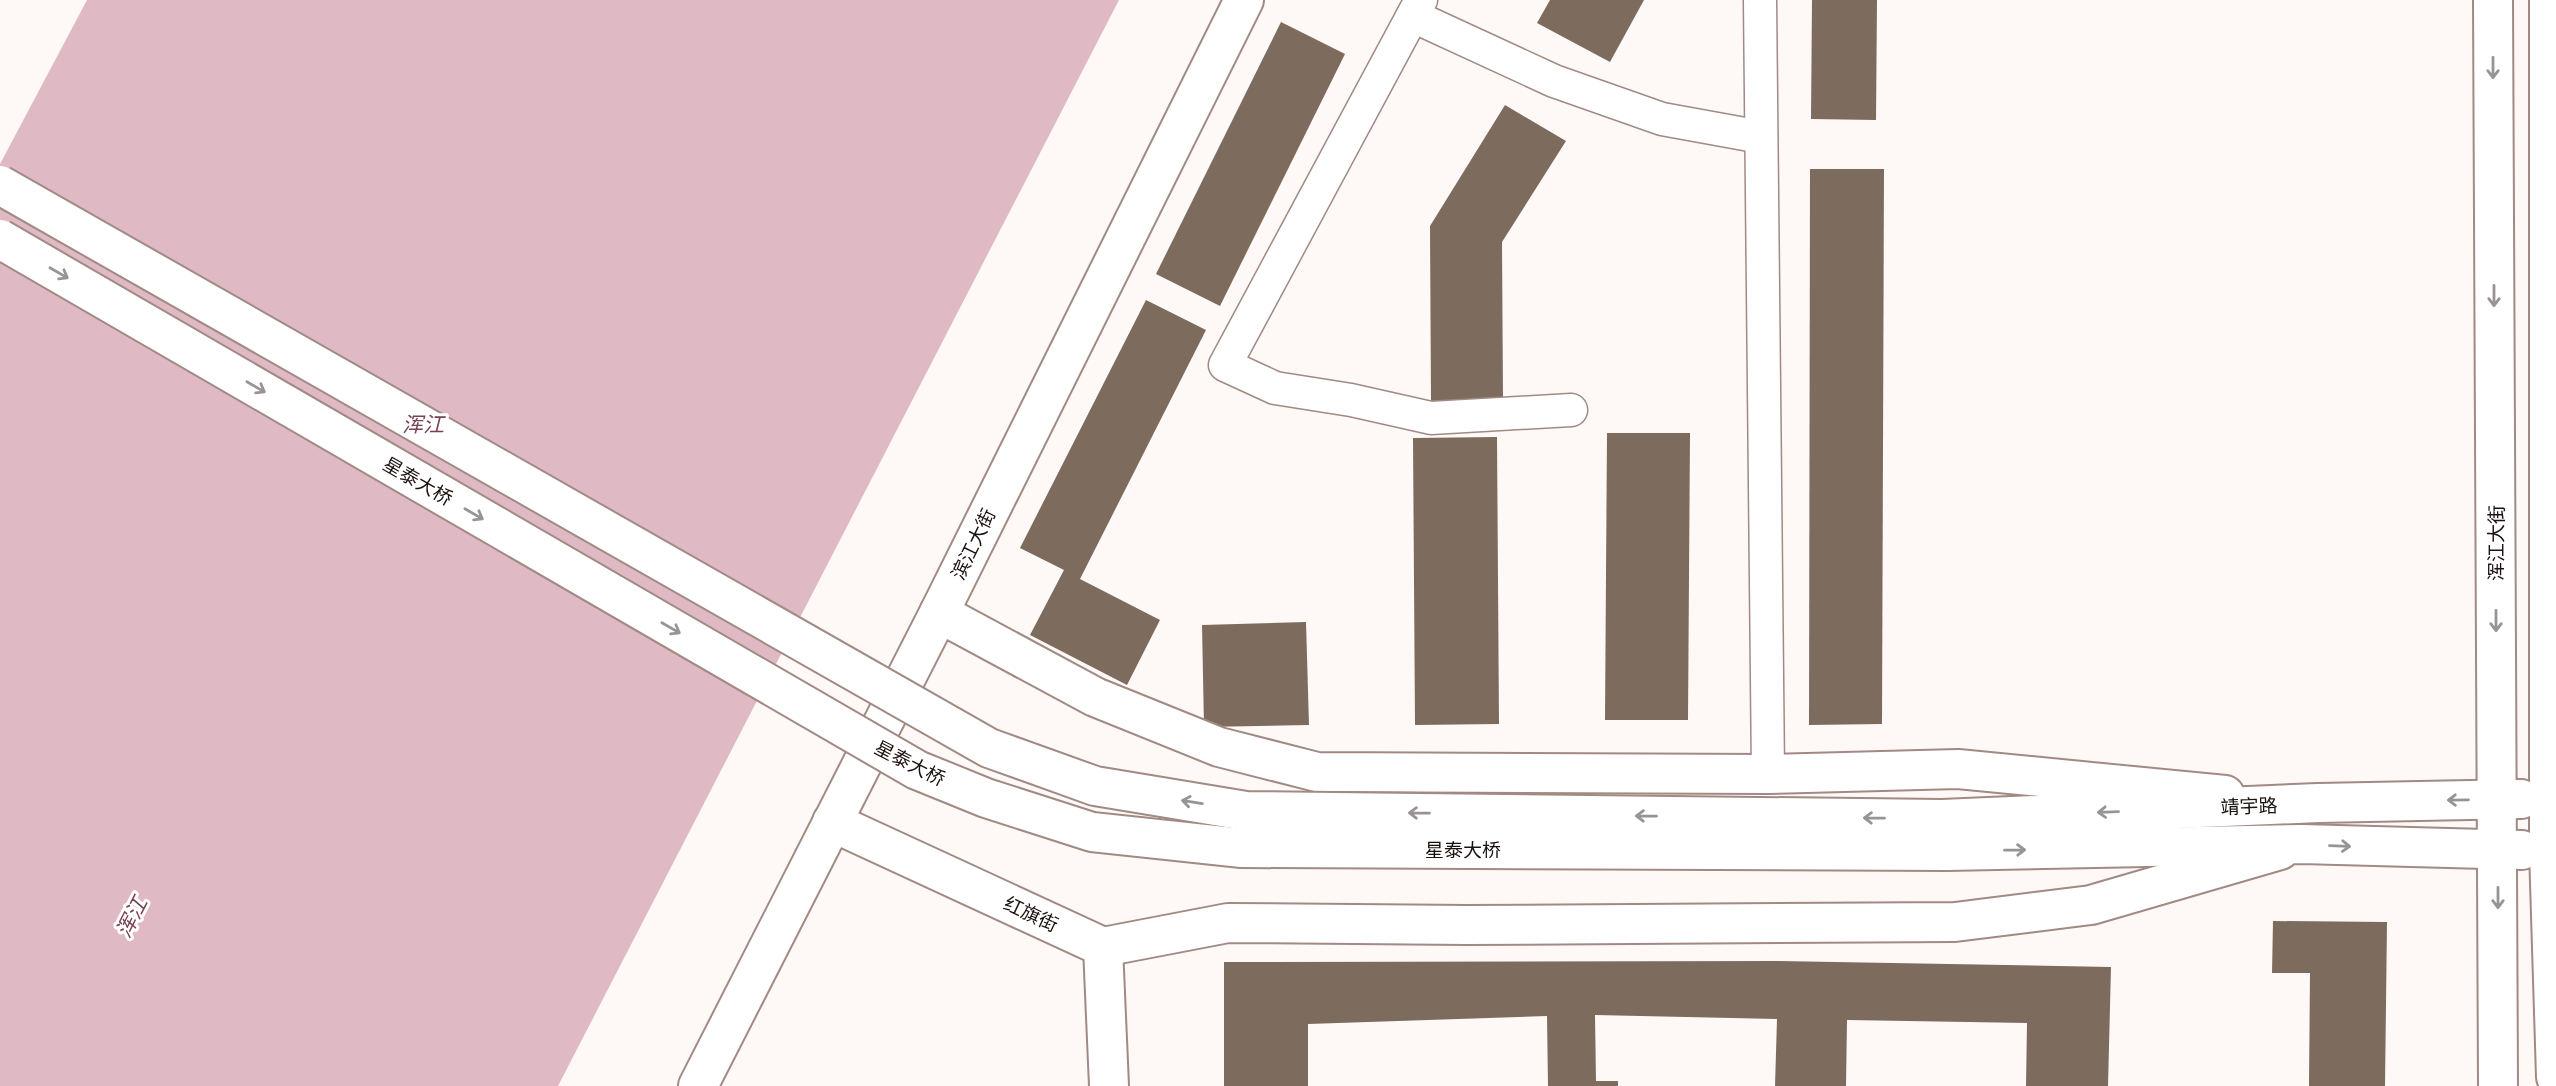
<svg xmlns="http://www.w3.org/2000/svg" width="2556" height="1086" viewBox="0 0 2556 1086" font-family="Manrope,'Noto Sans SC',sans-serif">
<style>
.water{fill:#dfbac4}
.building{fill:#7d6b5e}
.lines{fill:none;stroke-linecap:round;stroke-linejoin:round}
.minor-casing{stroke:#a18a83;stroke-width:35}
.tertiary-casing{stroke:#a18a83;stroke-width:42}
.secondary-casing{stroke:#a18a83;stroke-width:42}
.primary-casing{stroke:#a18a83;stroke-width:42}
.minor{stroke:#fff;stroke-width:32}
.tertiary{stroke:#fff;stroke-width:38}
.secondary{stroke:#fff;stroke-width:38}
.primary{stroke:#fff;stroke-width:38}
.primary-bridge-casing{stroke:#a18a83;stroke-width:42;stroke-linecap:butt}
.primary-bridge{stroke:#fff;stroke-width:38}
.oneway{stroke:#989493}
.labels{text-anchor:middle;dominant-baseline:central;stroke-width:6;stroke-linejoin:round;paint-order:stroke}
.street-label{font-size:19px;fill:#1a120f;stroke:#fff}
.water-label{font-size:21px;font-style:italic;fill:#774354;stroke:#fff}
</style>
<rect width="100%" height="100%" fill="#fef9f7"/>
<polygon class="water" points="87,0 1119,0 558,1086 0,1086 0,164"/>
<g class="building">
<polygon points="1550,0 1644,0 1610,62 1537,23"/>
<polygon points="1812,0 1877,0 1876,120 1811,119"/>
<polygon points="1281,22 1345,54 1220,306 1156,274"/>
<polygon points="1505,105 1566,141 1502,242 1503,399 1431,401 1430,226"/>
<polygon points="1810,169 1884,169 1882,724 1809,725"/>
<polygon points="1146,300 1206,330 1080,579 1160,620 1127,685 1030,635 1064,570 1020,548"/>
<polygon points="1607,433 1690,433 1688,720 1605,720"/>
<polygon points="1497,437 1499,724 1415,725 1413,438"/>
<polygon points="1306,622 1309,725 1204,727 1202,625"/>
<polygon points="2273,921 2387,922 2385,1086 2309,1086 2310,973 2272,973"/>
<polygon points="1778,961 2111,967 2108,1086 2026,1086 2027,1023 1847,1020 1846,1086 1775,1086 1777,1019 1595,1015 1596,1081 1618,1081 1618,1086 1548,1086 1547,1016 1308,1024 1308,1086 1224,1086 1224,962"/>
</g>
<g class="lines">
<defs>
<g id="minor">
<polyline points="1421,0 1225,365 1275,388 1351,400 1431,418 1571,410"/>
<polyline points="1760,0 1768,774"/>
<polyline points="1413,16 1554,81 1662,119 1761,137"/>
</g>
<g id="tertiary">
<polyline points="939,613 1095,697 1219,747 1317,772 1768,774 1958,769 2225,795"/>
<polyline points="1103,947 1228,923 1466,925 1955,922 2091,905 2280,850"/>
<polyline points="698,1086 939,613 1244,0"/>
</g>
<polyline id="secondary" points="832,822 1103,947 1109,1086"/>
<g id="primary">
<polyline points="2493,0 2498,1086"/>
<polyline points="2549,0 2549,850 2556,1077"/>
<polyline points="1942,819 2318,803 2521,799"/>
<polyline points="1947,851 2301,844 2522,850"/>
</g>
</defs>
<use href="#minor" class="minor-casing"/>
<use href="#tertiary" class="tertiary-casing"/>
<use href="#secondary" class="secondary-casing"/>
<use href="#primary" class="primary-casing"/>
<use href="#minor" class="minor"/>
<use href="#tertiary" class="tertiary"/>
<use href="#secondary" class="secondary"/>
<use href="#primary" class="primary"/>
<defs>
<g id="primary-bridge">
<polyline points="0,185 989,748 1095,786 1246,811 1942,819"/>
<polyline points="0,239 917,770 986,798 1092,832 1242,848 1947,851"/>
</g>
</defs>
<use href="#primary-bridge" class="primary-bridge-casing"/>
<use href="#primary-bridge" class="primary-bridge"/>
</g>
<defs><path id="oneway-shaft" d="M-6 0H5M1.5-3L5.5 0L1.5 3" fill="none" stroke-width="1.6" stroke-linecap="round" stroke-linejoin="round" transform="scale(1.75)"/></defs>
<g class="oneway">
<use href="#oneway-shaft" transform="translate(2493 68) rotate(90)"/>
<use href="#oneway-shaft" transform="translate(59 273) rotate(30)"/>
<use href="#oneway-shaft" transform="translate(2494 296) rotate(90)"/>
<use href="#oneway-shaft" transform="translate(256 387) rotate(30)"/>
<use href="#oneway-shaft" transform="translate(474 514) rotate(30)"/>
<use href="#oneway-shaft" transform="translate(2496 621) rotate(90)"/>
<use href="#oneway-shaft" transform="translate(671 628) rotate(30)"/>
<use href="#oneway-shaft" transform="translate(2458 800) rotate(179)"/>
<use href="#oneway-shaft" transform="translate(1192 802) rotate(-171)"/>
<use href="#oneway-shaft" transform="translate(2108 812) rotate(178)"/>
<use href="#oneway-shaft" transform="translate(1419 813) rotate(-179)"/>
<use href="#oneway-shaft" transform="translate(1646 816) rotate(-179)"/>
<use href="#oneway-shaft" transform="translate(1874 818) rotate(-179)"/>
<use href="#oneway-shaft" transform="translate(2340 846) rotate(2)"/>
<use href="#oneway-shaft" transform="translate(2015 850) rotate(-1)"/>
<use href="#oneway-shaft" transform="translate(2498 898) rotate(90)"/>
</g>
<g class="labels">
<g class="street-label">
<text transform="translate(418 481) rotate(30)">星泰大桥</text>
<text transform="translate(2496 543) rotate(-90)">浑江大街</text>
<text transform="translate(973 544) rotate(-64)">滨江大街</text>
<text transform="translate(910 763) rotate(27)">星泰大桥</text>
<text transform="translate(2249 806) rotate(-2)">靖宇路</text>
<text x="1463" y="850">星泰大桥</text>
<text transform="translate(1031 914) rotate(25)">红旗街</text>
</g>
<g class="water-label">
<text x="423" y="424">浑江</text>
<text transform="translate(131 917) rotate(-63)">浑江</text>
</g>
</g>
</svg>
